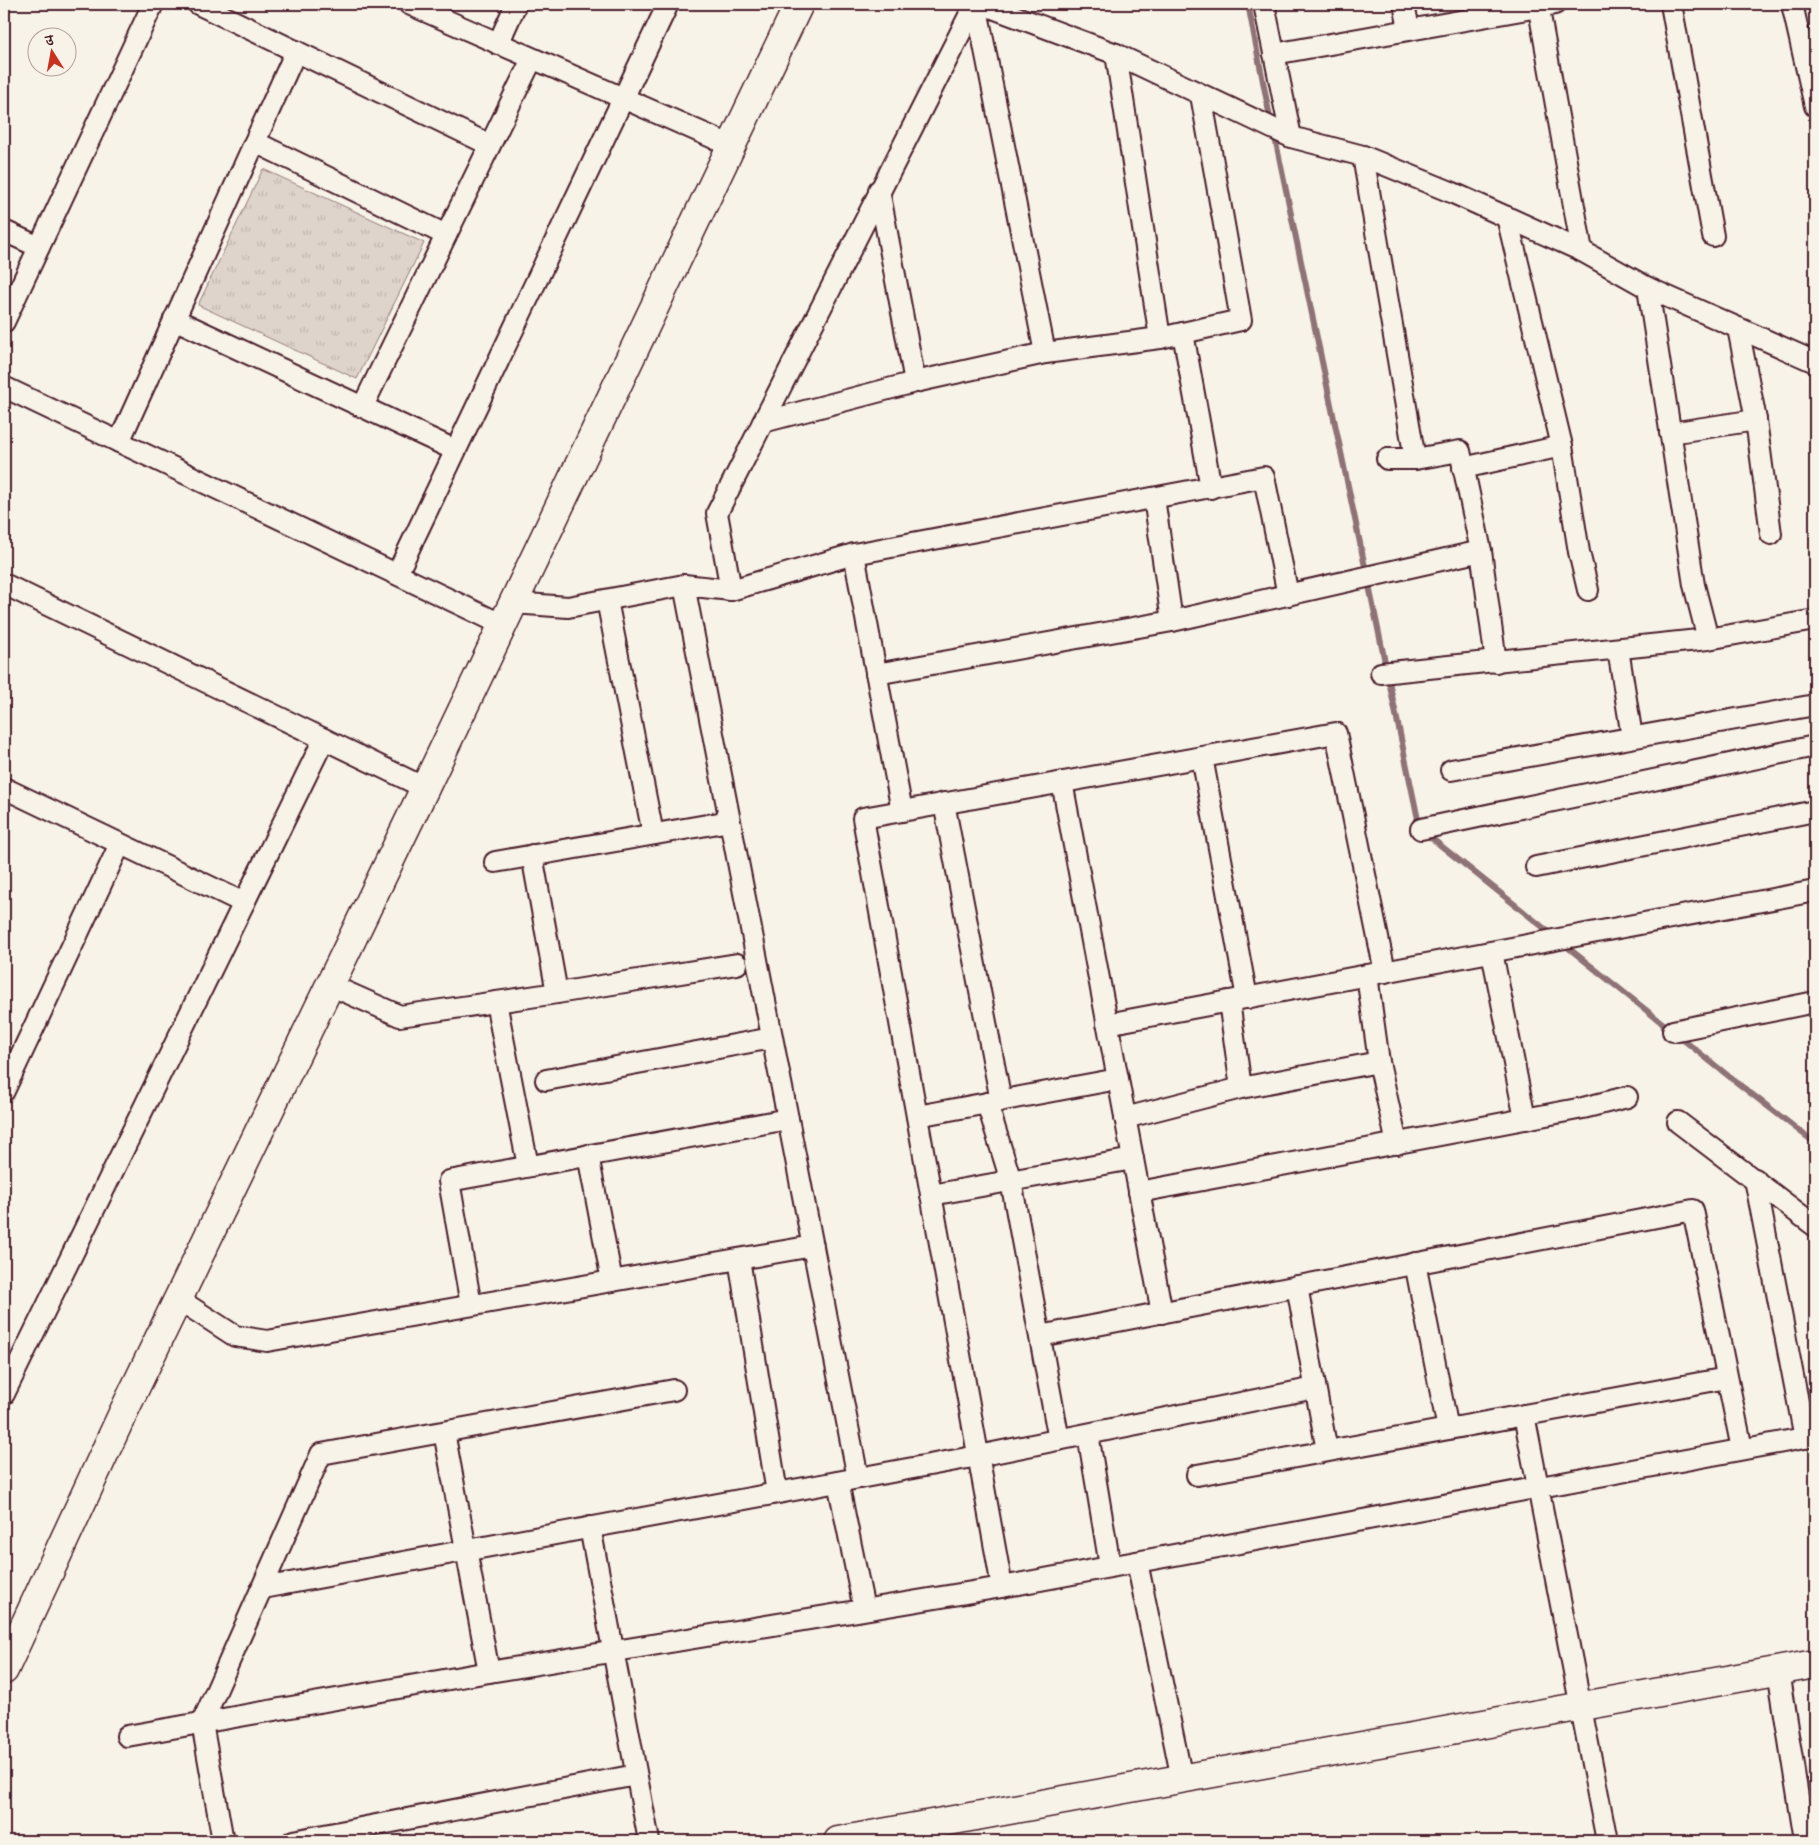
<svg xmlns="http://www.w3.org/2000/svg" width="1819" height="1845" viewBox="0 0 1819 1845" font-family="Dekko,'Playpen Sans Deva',sans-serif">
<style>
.grass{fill:url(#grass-tufts);stroke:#947a7c}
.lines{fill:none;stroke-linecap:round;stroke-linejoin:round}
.stream{stroke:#8e7275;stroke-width:6}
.street-casing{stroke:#4a1f2b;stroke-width:24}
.secondary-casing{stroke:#4a1f2b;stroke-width:31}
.street{stroke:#f7f3e8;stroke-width:20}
.secondary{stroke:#f7f3e8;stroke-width:28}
</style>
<defs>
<pattern id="grass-tufts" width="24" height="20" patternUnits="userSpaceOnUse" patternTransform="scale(1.25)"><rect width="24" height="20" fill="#ded4cc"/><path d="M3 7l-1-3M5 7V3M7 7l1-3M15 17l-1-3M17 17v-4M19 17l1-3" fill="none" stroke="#c0b6af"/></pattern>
</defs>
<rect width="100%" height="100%" fill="#f7f3e8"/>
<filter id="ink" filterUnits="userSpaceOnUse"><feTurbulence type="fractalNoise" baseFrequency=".02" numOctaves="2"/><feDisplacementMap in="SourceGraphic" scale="10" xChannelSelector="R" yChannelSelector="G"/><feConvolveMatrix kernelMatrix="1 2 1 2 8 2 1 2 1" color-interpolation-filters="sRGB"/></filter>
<g filter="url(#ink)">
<polygon class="grass" points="263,169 424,243 357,379 198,305"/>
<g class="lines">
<g class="stream">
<polyline points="1248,4 1271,123"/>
<polyline points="1274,133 1420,829 1554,936"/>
<polyline points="1561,942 1731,1078 1815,1143"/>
</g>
<defs>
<g id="street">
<polyline points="198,4 490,145"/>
<polyline points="409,4 732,146"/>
<polyline points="976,4 1045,353"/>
<polyline points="982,4 1116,54 1291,137 1363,156 1451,192 1582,251 1648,288 1815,362"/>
<polyline points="1264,4 1291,137"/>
<polyline points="1404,4 1409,29"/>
<polyline points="1538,4 1582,251"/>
<polyline points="1671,4 1713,236"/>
<polyline points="1792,4 1815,106"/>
<polyline points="498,44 516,4"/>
<polyline points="1116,54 1160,338"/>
<polyline points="1274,54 1555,4"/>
<polyline points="255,142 446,235"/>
<polyline points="1363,156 1415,459"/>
<polyline points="879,190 915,382"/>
<polyline points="1507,217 1562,446 1579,552 1588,590"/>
<polyline points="4,231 39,247"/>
<polyline points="1648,288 1694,585 1708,639"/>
<polyline points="174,319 455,450"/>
<polyline points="4,322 153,4"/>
<polyline points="1738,328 1756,420"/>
<polyline points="1183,333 1211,488"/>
<polyline points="4,387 503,625"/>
<polyline points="363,406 532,59"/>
<polyline points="763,422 915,382 1045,353 1160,338 1241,320 1201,95"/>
<polyline points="1670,433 1756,420 1771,534"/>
<polyline points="119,442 296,51"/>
<polyline points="1387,459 1415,459 1460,451 1481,551 1496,662"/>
<polyline points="1463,468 1562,446"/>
<polyline points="854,554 902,811"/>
<polyline points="397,574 668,4"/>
<polyline points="4,584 425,788"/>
<polyline points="684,585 858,1478"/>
<polyline points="731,590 717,513 975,4"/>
<polyline points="607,600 653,834"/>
<polyline points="513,603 568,607 684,585 731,590 854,554 1264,477 1288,595"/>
<polyline points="1172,621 1481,551"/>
<polyline points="1618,649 1632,737"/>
<polyline points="1381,673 1708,639 1815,620"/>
<polyline points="876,674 1172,621 1154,498"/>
<polyline points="1202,757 1247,998"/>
<polyline points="1451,770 1815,705"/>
<polyline points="1062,782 1162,1313"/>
<polyline points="4,788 244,903"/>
<polyline points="944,803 1001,1101"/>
<polyline points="1421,829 1815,746"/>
<polyline points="532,855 557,993"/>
<polyline points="495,862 730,821"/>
<polyline points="1536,867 1815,811"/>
<polyline points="1492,952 1525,1119"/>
<polyline points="1367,975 1379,1062 1397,1144"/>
<polyline points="330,985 400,1016 557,993 737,964"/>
<polyline points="1229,1001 1241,1088"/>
<polyline points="496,1002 528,1166"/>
<polyline points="1107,1024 1815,891"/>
<polyline points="1673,1031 1815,1002"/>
<polyline points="546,1080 772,1038"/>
<polyline points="4,1091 120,844"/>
<polyline points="987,1103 1011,1181 1059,1440"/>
<polyline points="917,1116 1118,1079"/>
<polyline points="1125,1118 1241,1088 1379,1062"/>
<polyline points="1678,1122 1815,1226"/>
<polyline points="588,1155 612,1281"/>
<polyline points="1755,1179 1805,1438"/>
<polyline points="1139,1192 1583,1108 1627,1097"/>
<polyline points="931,1195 1133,1159"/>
<polyline points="739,1259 777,1493"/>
<polyline points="1415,1263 1448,1429"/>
<polyline points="1297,1286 1327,1451"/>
<polyline points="178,1299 235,1336 267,1341 813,1246"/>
<polyline points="471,1305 449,1181 788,1119"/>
<polyline points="1040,1336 1693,1210 1742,1449"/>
<polyline points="4,1394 324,739"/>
<polyline points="1524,1415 1607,1841"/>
<polyline points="1088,1434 1110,1566"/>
<polyline points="1197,1475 1727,1378"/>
<polyline points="838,1482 864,1609"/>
<polyline points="590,1527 649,1841"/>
<polyline points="1137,1562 1182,1779"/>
<polyline points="1002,1587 863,818 1336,733 1385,972"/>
<polyline points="263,1588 978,1456 1315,1388"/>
<polyline points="1778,1671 1805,1841"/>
<polyline points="489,1672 1002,1587 1815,1436"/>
<polyline points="127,1736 489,1672 444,1432"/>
<polyline points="223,1841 202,1723 321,1454 674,1390"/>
<polyline points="293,1841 636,1775"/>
</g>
<g id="secondary">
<polyline points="4,1670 123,1413 425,788 799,4"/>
<polyline points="838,1841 1815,1664"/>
</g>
</defs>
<use href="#street" class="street-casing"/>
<use href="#secondary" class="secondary-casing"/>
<use href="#street" class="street"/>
<use href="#secondary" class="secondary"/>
</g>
</g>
<rect width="1819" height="1845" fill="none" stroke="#f7f3e8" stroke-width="20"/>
<rect x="10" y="10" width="1799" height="1825" fill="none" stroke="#4a1f2b" stroke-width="2" filter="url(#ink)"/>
<g transform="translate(52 52) rotate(349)"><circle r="24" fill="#f7f3e8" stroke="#b29e9c"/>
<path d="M0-4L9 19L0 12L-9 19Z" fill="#c8321e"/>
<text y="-8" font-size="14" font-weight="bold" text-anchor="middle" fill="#4a1f2b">उ</text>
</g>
</svg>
